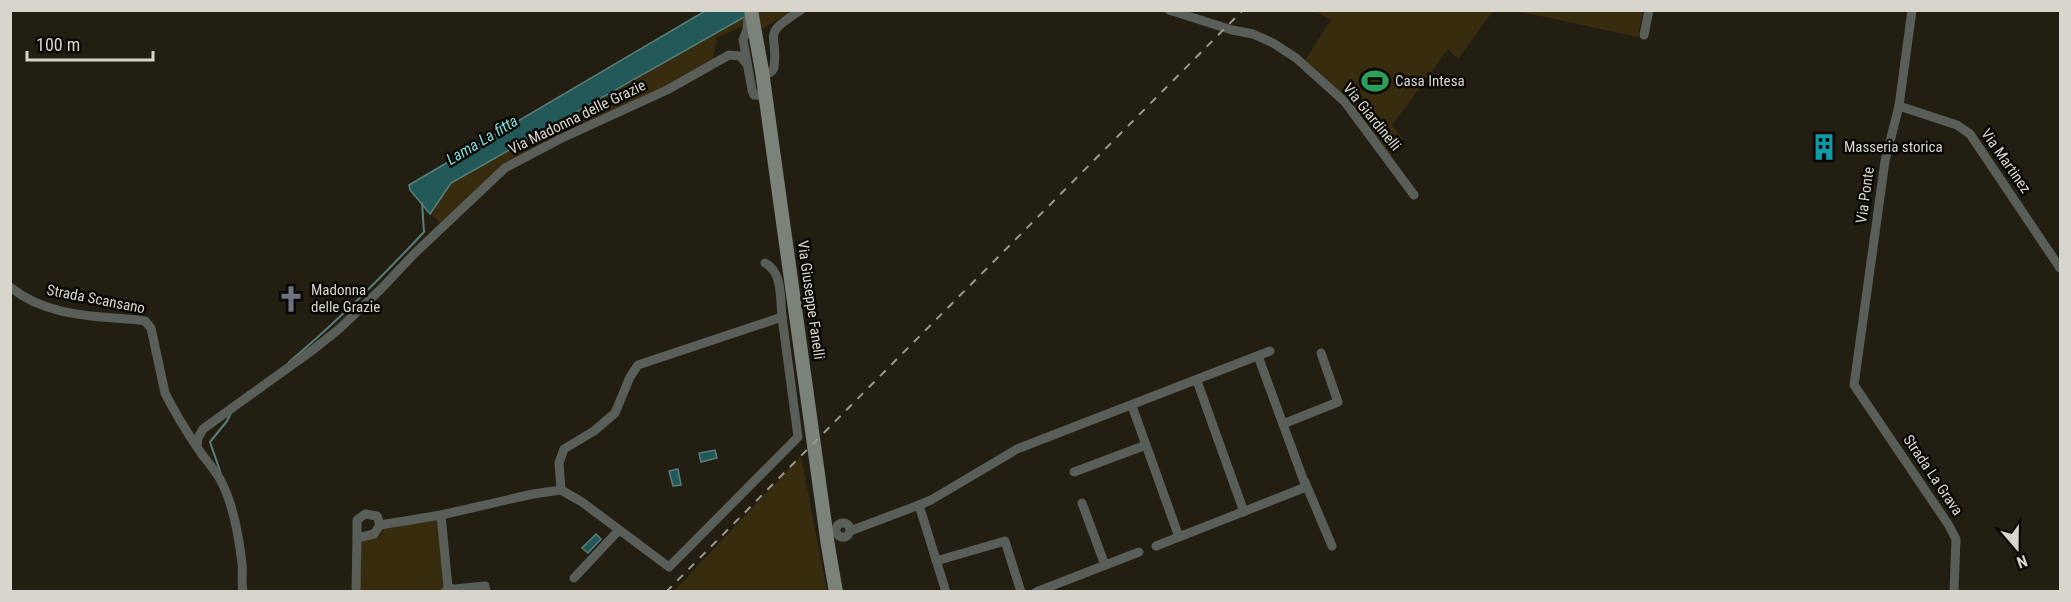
<svg xmlns="http://www.w3.org/2000/svg" width="2071" height="602" viewBox="0 0 2071 602" font-family="'Roboto Condensed',sans-serif">
<style>
.green{fill:#382c0e}
.water{fill:#235858;stroke:#597e7b;stroke-width:1.5}
.lines{fill:none;stroke-linecap:round;stroke-linejoin:round}
.stream{stroke:#597e7b;stroke-width:2}
.minor{stroke:#595e59;stroke-width:9}
.secondary{stroke:#7b827a;stroke-width:14}
.rail{stroke:#9b988e;stroke-width:2;stroke-dasharray:8 8;stroke-linecap:butt}
.labels{text-anchor:middle;dominant-baseline:central;stroke-width:5;stroke-linejoin:round;paint-order:stroke}
.poi-label{font-size:15px;fill:#d8d5cd;stroke:#0a0804;text-anchor:start}
.street-label{font-size:15px;fill:#d8d5cd;stroke:#0a0804}
.water-label{font-size:16px;font-style:italic;fill:#80d9d9;stroke:#0a0804}
</style>
<rect width="100%" height="100%" fill="#231e12"/>
<g class="green">
<polygon points="757,10 793,11 762,29"/>
<polygon points="1315,11 1493,11 1458,59 1448,49 1392,125 1403,139 1389,158 1304,62 1331,20"/>
<polygon points="1517,11 1643,11 1638,37"/>
<polygon points="744,16 745,25 717,38 713,59 666,87 505,164 440,223 430,214 451,183"/>
<polygon points="801,456 827,591 674,591"/>
<polygon points="438,519 443,586 440,591 360,591 360,543 363,539 380,537 384,529"/>
</g>
<g class="water">
<polygon points="705,11 755,11 451,183 430,214 410,190 409,185"/>
<polygon points="715,450 717,458 701,462 699,453"/>
<polygon points="678,469 681,485 673,486 669,471"/>
<polygon points="596,534 601,539 588,553 582,548"/>
</g>
<g class="lines">
<g class="stream">
<path d="M 289,362 C 338,321 380,279 424,232 L 422,203"/>
<polyline points="221,474 210,442 227,421 231,413"/>
</g>
<g class="minor">
<polyline points="1169,10 1232,30 1253,34 1273,43 1296,58 1345,102 1414,195"/>
<polyline points="1912,10 1899,106 1885,161 1854,385 1948,524 1956,539 1954,592"/>
<polyline points="748,18 747,30 743,40 752,90 754,95 766,96"/>
<polyline points="1644,35 1649,10"/>
<path d="M 763,76 L 771,72 L 774,68 C 779,30 759,37 801,10"/>
<polyline points="1899,106 1957,125 1970,134 2060,268"/>
<path d="M 10,287 C 47,317 95,316 139,320 L 145,321 L 151,328 L 165,393 C 175,413 188,434 201,453 C 208,463 217,472 222,483 C 234,507 239,537 242,564 C 243,573 241,582 243,592"/>
<polyline points="1197,381 1244,512"/>
<polyline points="1132,406 1179,537"/>
<polyline points="1283,424 1338,402 1321,353"/>
<polyline points="197,447 198,438 203,429 314,349 339,329 381,289 414,254 505,168 560,139 667,90 729,55 740,56 747,64"/>
<polyline points="1074,472 1146,445"/>
<polyline points="1305,482 1332,546"/>
<path d="M 561,490 L 559,463 L 564,449 L 594,431 L 615,413 L 630,377 L 638,365 L 782,317 C 780,299 783,272 765,263"/>
<polyline points="1082,503 1105,565"/>
<polyline points="441,515 448,588 445,592"/>
<circle cx="843" cy="530" r="7"/>
<polyline points="850,531 919,505"/>
<polyline points="357,538 357,520 365,514 377,516 380,525 441,515 533,494 561,490 582,502 669,567 798,437 782,317"/>
<polyline points="1156,546 1306,487 1258,356"/>
<polyline points="936,561 1005,541 1021,592"/>
<polyline points="574,578 619,530"/>
<polyline points="448,588 455,589 485,586 486,592"/>
<polyline points="356,592 357,538 374,534 380,525"/>
<polyline points="946,592 919,505 931,500 1017,449 1270,351"/>
<polyline points="1036,592 1139,552"/>
</g>
<polyline class="secondary" points="751,10 762,71 828,546 836,592"/>
<polyline class="rail" points="666,592 1243,10"/>
</g>
<defs>
<symbol id="stadium-bare" viewBox="-9 -9 18 18"><path d="M0-5a6.5 5 0 1 0 0 10a6.5 5 0 1 0 0-10ZM-3.5-1.8h7v3.6h-7Z" fill="#2e9e5b" stroke="#0a0804" stroke-width="2.5" paint-order="stroke"/></symbol>
<symbol id="building-bare" viewBox="-9 -9 18 18"><path d="M-4-6H4V6H1V3H-1V6H-4ZM-2.5-4.3h1.7v1.8h-1.7ZM.8-4.3h1.7v1.8H.8ZM-2.5-1h1.7V.8h-1.7ZM.8-1h1.7V.8H.8Z" fill="#0f9aa8" stroke="#0a0804" stroke-width="2.5" paint-order="stroke"/></symbol>
<symbol id="church-bare" viewBox="-9 -9 18 18"><path d="M-1.2-6h2.4v3.5h3.3v2.4h-3.3V6h-2.4V-.1h-3.3v-2.4h3.3Z" fill="#6b7280" stroke="#0a0804" stroke-width="2.5" paint-order="stroke"/></symbol>
</defs>
<g fill-rule="evenodd">
<use href="#stadium-bare" x="1356" y="62" width="38" height="38"/>
<use href="#building-bare" x="1805" y="128" width="38" height="38"/>
<use href="#church-bare" x="272" y="280" width="38" height="38"/>
</g>
<g class="labels">
<g class="poi-label">
<text x="1395" y="81">Casa Intesa</text>
<text x="1844" y="147">Masseria storica</text>
<text x="311" y="290">Madonna<tspan x="311" dy="17">delle Grazie</tspan></text>
</g>
<g class="street-label">
<text transform="translate(577 117) rotate(-26)">Via Madonna delle Grazie</text>
<text transform="translate(1372 117) rotate(51)">Via Giardinelli</text>
<text transform="translate(2006 161) rotate(55)">Via Martinez</text>
<text transform="translate(1865 195) rotate(-82)">Via Ponte</text>
<text transform="translate(96 299) rotate(11)">Strada Scansano</text>
<text transform="translate(811 300) rotate(82)">Via Giuseppe Fanelli</text>
<text transform="translate(1933 475) rotate(56)">Strada La Grava</text>
</g>
<g class="water-label">
<text transform="translate(482 140) rotate(-31)">Lama La fitta</text>
</g>
</g>
<rect width="2071" height="602" fill="none" stroke="#d8d5cd" stroke-width="24"/>
<g transform="translate(2017 548) rotate(160)" stroke="#0a0804" stroke-width="4.5" paint-order="stroke">
<path d="M0-4.5L10 22L0 15L-10 22Z" fill="#d8d5cd"/>
<text y="-9" font-size="16" font-weight="bold" text-anchor="middle" fill="#d8d5cd">N</text>
</g>
<path d="M27 51v9h126v-9" fill="none" stroke="#d8d5cd" stroke-width="3"/>
<text x="36" y="51" font-size="18" fill="#d8d5cd" stroke="#0a0804" stroke-width="4.5" paint-order="stroke">100 m</text>
</svg>
